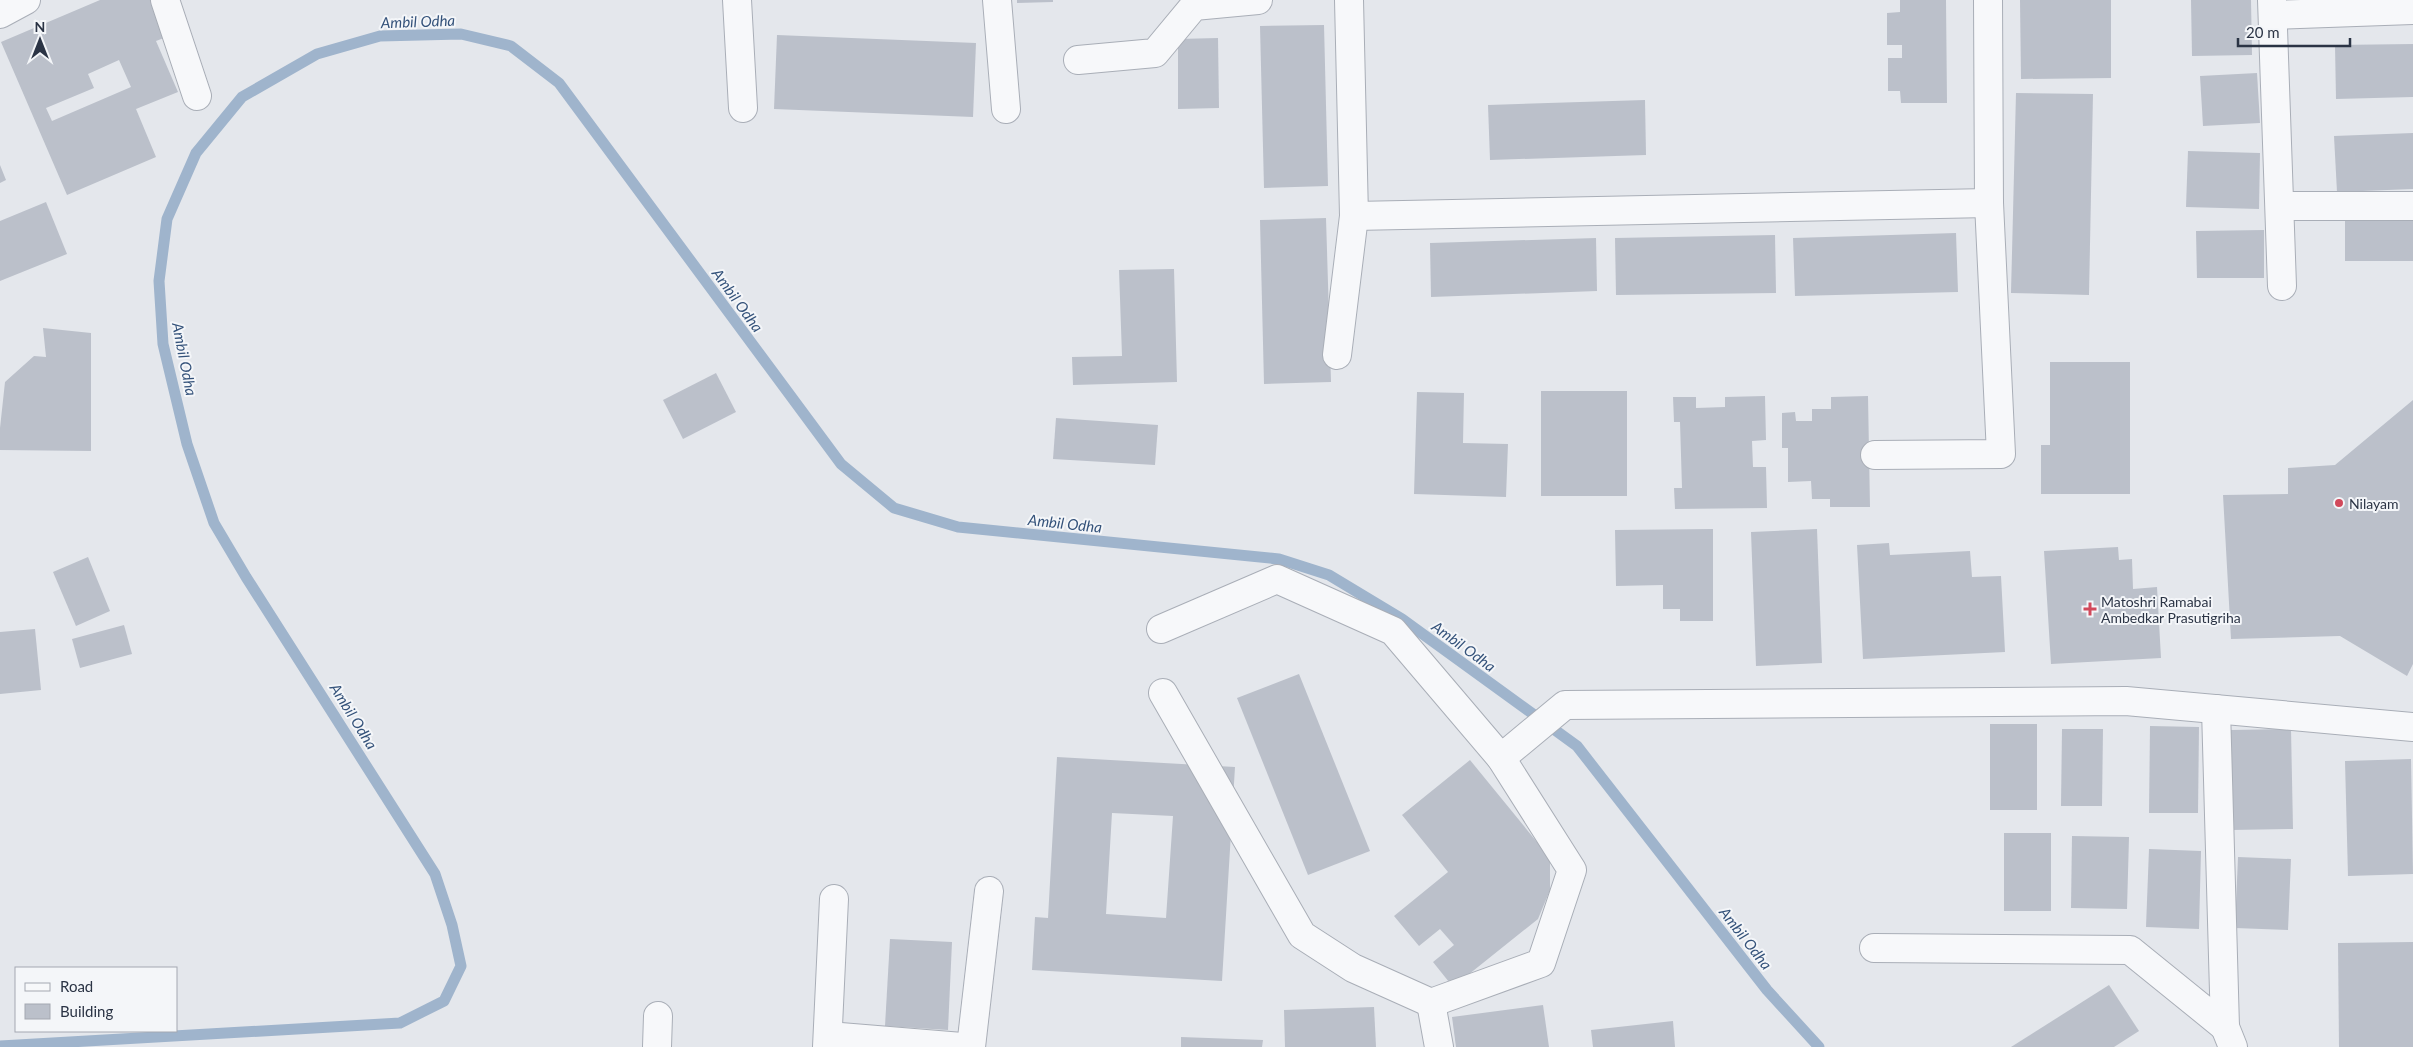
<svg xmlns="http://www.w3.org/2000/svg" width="2413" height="1047" viewBox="0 0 2413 1047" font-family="Lato,sans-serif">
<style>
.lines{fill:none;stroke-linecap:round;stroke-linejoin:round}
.stream{stroke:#9fb4cc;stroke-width:11}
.building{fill:#bbc0ca;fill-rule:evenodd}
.minor-casing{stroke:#a9aeb7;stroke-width:30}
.minor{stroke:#f7f8fa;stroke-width:28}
.poi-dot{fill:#d1495b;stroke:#f4f6f9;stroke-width:2}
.labels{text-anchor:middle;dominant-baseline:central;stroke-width:4;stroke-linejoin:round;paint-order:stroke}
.poi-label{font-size:14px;fill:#2b3445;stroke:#f4f6f9;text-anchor:start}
.water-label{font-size:15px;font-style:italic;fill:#34527a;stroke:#f4f6f9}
</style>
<rect width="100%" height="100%" fill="#e4e7ec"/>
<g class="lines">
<polyline class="stream" points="0,1046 400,1023 444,1001 461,966 452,925 435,874 246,577 214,523 187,444 163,344 159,281 167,219 196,153 242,97 317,54 380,36 461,34 511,46 559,83 841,464 894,508 958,527 1279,559 1329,575 1402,619 1577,746 1767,990 1819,1047"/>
</g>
<g class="building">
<path d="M 100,0 L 154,0 L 169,36 L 156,41 L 178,92 L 136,109 L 156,157 L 67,195 L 1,42 ZM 119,60 L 131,87 L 52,121 L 46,108 L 94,88 L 88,74 Z"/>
<polygon points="1017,0 1053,0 1053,2 1017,3"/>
<polygon points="1900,0 1946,0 1947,103 1901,103 1900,91 1888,91 1888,58 1902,58 1902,45 1887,45 1887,13 1900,12"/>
<polygon points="2020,0 2111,0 2111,78 2021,79"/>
<polygon points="2191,0 2251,0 2252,55 2192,56"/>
<polygon points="1324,25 1328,186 1264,188 1260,26"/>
<polygon points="777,35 976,43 973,117 774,109"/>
<polygon points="1218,38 1219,108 1178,109 1178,39"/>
<polygon points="2413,44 2413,97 2336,99 2335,45"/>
<polygon points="2257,73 2260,123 2203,126 2200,76"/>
<polygon points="2016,93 2093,94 2089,295 2011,293"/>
<polygon points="1645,100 1646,155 1490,160 1488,105"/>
<polygon points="2413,133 2413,189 2337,192 2334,136"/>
<polygon points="2188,151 2260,153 2259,209 2186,207"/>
<polygon points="0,165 6,180 0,183"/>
<polygon points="46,202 67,254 0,281 0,221"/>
<polygon points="1326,218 1331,382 1264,384 1260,220"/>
<rect x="2345" y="220" width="68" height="41"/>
<polygon points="2264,230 2264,278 2197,278 2196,231"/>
<polygon points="1956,233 1958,292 1795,296 1793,238"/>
<polygon points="1775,235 1776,293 1616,295 1615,238"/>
<polygon points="1596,238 1597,291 1431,297 1430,243"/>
<polygon points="1174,269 1177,382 1073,385 1072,357 1122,356 1119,270"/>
<polygon points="43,328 91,333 91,451 0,450 0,428 5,382 34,356 46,357"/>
<polygon points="2050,362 2130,362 2130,494 2041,494 2041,445 2050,445"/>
<polygon points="716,373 736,412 683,439 663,400"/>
<rect x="1541" y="391" width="86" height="105"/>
<polygon points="1417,392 1464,393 1463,443 1508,444 1506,497 1414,494"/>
<polygon points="1765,396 1766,440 1752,441 1753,467 1766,467 1767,508 1675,509 1674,488 1682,488 1680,422 1674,422 1673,397 1696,397 1696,408 1725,407 1725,397"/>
<polygon points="1868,396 1870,507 1830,507 1830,499 1812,499 1811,481 1788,482 1788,448 1782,448 1782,413 1795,412 1796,421 1812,421 1812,409 1831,409 1831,397"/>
<polygon points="2413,400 2413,664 2407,676 2340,636 2231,639 2223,495 2288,494 2288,468 2335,465"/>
<polygon points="1056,418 1158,425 1155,465 1053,459"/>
<polygon points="1713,529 1713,621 1680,621 1680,609 1663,609 1663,585 1616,586 1615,530"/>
<polygon points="1817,529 1822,663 1756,666 1751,532"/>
<polygon points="1889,543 1890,555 1970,551 1972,577 2001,576 2005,652 1863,659 1857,545"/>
<polygon points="2118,547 2119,560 2132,559 2133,589 2157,587 2161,658 2051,664 2044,551"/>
<polygon points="88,557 110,611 76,626 53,572"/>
<polygon points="124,625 132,654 80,668 72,639"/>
<polygon points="35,629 41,690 0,694 0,632"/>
<polygon points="1299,674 1370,851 1308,875 1237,698"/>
<rect x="1990" y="724" width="47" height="86"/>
<polygon points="2150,726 2199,727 2198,813 2149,813"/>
<polygon points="2062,729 2103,729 2102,806 2061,806"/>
<polygon points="2291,729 2293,829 2232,830 2231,730"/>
<path d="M 1057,757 L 1235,767 L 1222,981 L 1032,970 L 1035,917 L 1048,918 ZM 1112,813 L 1173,816 L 1166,918 L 1106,914 Z"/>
<polygon points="2411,759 2413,874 2348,876 2345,761"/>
<polygon points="1470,760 1550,858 1550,890 1538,919 1453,987 1433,962 1454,945 1440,929 1419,946 1394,916 1448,872 1402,815"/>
<rect x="2004" y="833" width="47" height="78"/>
<polygon points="2072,836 2129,837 2127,909 2071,908"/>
<polygon points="2149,849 2201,851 2199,929 2146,927"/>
<polygon points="2238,857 2291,859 2288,930 2235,928"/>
<polygon points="890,939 952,942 948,1030 885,1026"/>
<polygon points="2413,942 2413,1047 2339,1047 2338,943"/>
<polygon points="2109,985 2139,1031 2114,1047 2011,1047"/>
<polygon points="1543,1005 1549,1047 1456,1047 1452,1017"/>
<polygon points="1374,1007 1376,1047 1285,1047 1284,1010"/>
<polygon points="1673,1021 1675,1047 1593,1047 1591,1030"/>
<polygon points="1181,1037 1263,1040 1262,1047 1181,1047"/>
</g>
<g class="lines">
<defs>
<g id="minor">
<polyline points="165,0 197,96"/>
<polyline points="737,0 743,108"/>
<polyline points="997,0 1006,109"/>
<polyline points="2272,0 2282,286"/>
<polyline points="0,14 26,0"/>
<polyline points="2273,15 2413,10"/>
<polyline points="1078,60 1155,53 1194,6 1258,0"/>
<polyline points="2280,206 2413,206"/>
<polyline points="1354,216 1989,203"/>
<polyline points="1337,355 1354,216 1349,0"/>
<polyline points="1875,455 2001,454 1989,203 1988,0"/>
<polyline points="1161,629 1277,579 1393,631 1501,758 1572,870 1541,963 1431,1003 1439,1047"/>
<polyline points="1163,693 1302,935 1353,968 1431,1003"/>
<polyline points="2216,709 2225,1027 2233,1047"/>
<polyline points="1501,758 1565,705 2126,701 2413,727"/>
<polyline points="1874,948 2130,950 2225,1027"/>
<polyline points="828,1036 962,1047"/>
<polyline points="657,1047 658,1016"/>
<polyline points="827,1047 834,899"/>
<polyline points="971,1047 989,891"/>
</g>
</defs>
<use href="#minor" class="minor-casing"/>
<use href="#minor" class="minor"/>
</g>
<g class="poi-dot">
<circle cx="2339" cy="503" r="5"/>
<path d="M2087.5 601.5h5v5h5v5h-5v5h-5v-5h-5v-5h5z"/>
</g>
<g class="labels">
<g class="poi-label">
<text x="2349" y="503">Nilayam</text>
<text x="2101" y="601">Matoshri Ramabai<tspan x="2101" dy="16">Ambedkar Prasutigriha</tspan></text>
</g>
<g class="water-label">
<text transform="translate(418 21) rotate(-2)">Ambil Odha</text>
<text transform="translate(738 300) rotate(54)">Ambil Odha</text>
<text transform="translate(185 359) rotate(79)">Ambil Odha</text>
<text transform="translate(1065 523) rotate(6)">Ambil Odha</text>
<text transform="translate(1464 646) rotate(36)">Ambil Odha</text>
<text transform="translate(354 716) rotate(58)">Ambil Odha</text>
<text transform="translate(1746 938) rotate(52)">Ambil Odha</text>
</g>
</g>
<rect x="15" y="967" width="162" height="65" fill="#f4f6f9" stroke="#a4a8b1"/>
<rect x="25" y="983" width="25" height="8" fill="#f7f8fa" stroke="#a4a8b1"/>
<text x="60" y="992" font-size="15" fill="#2b3445">Road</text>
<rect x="25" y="1004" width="25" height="15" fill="#bbc0ca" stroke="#a4a8b1"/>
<text x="60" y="1017" font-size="15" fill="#2b3445">Building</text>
<g transform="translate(40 40)" stroke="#f4f6f9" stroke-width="4" paint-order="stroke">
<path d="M0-4L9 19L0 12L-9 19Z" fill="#2b3445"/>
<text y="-8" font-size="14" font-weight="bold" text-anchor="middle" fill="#2b3445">N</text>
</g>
<path d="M2238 38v8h112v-8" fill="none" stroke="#2b3445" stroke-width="2.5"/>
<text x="2246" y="38" font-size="15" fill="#2b3445" stroke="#f4f6f9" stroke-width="4" paint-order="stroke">20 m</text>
</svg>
